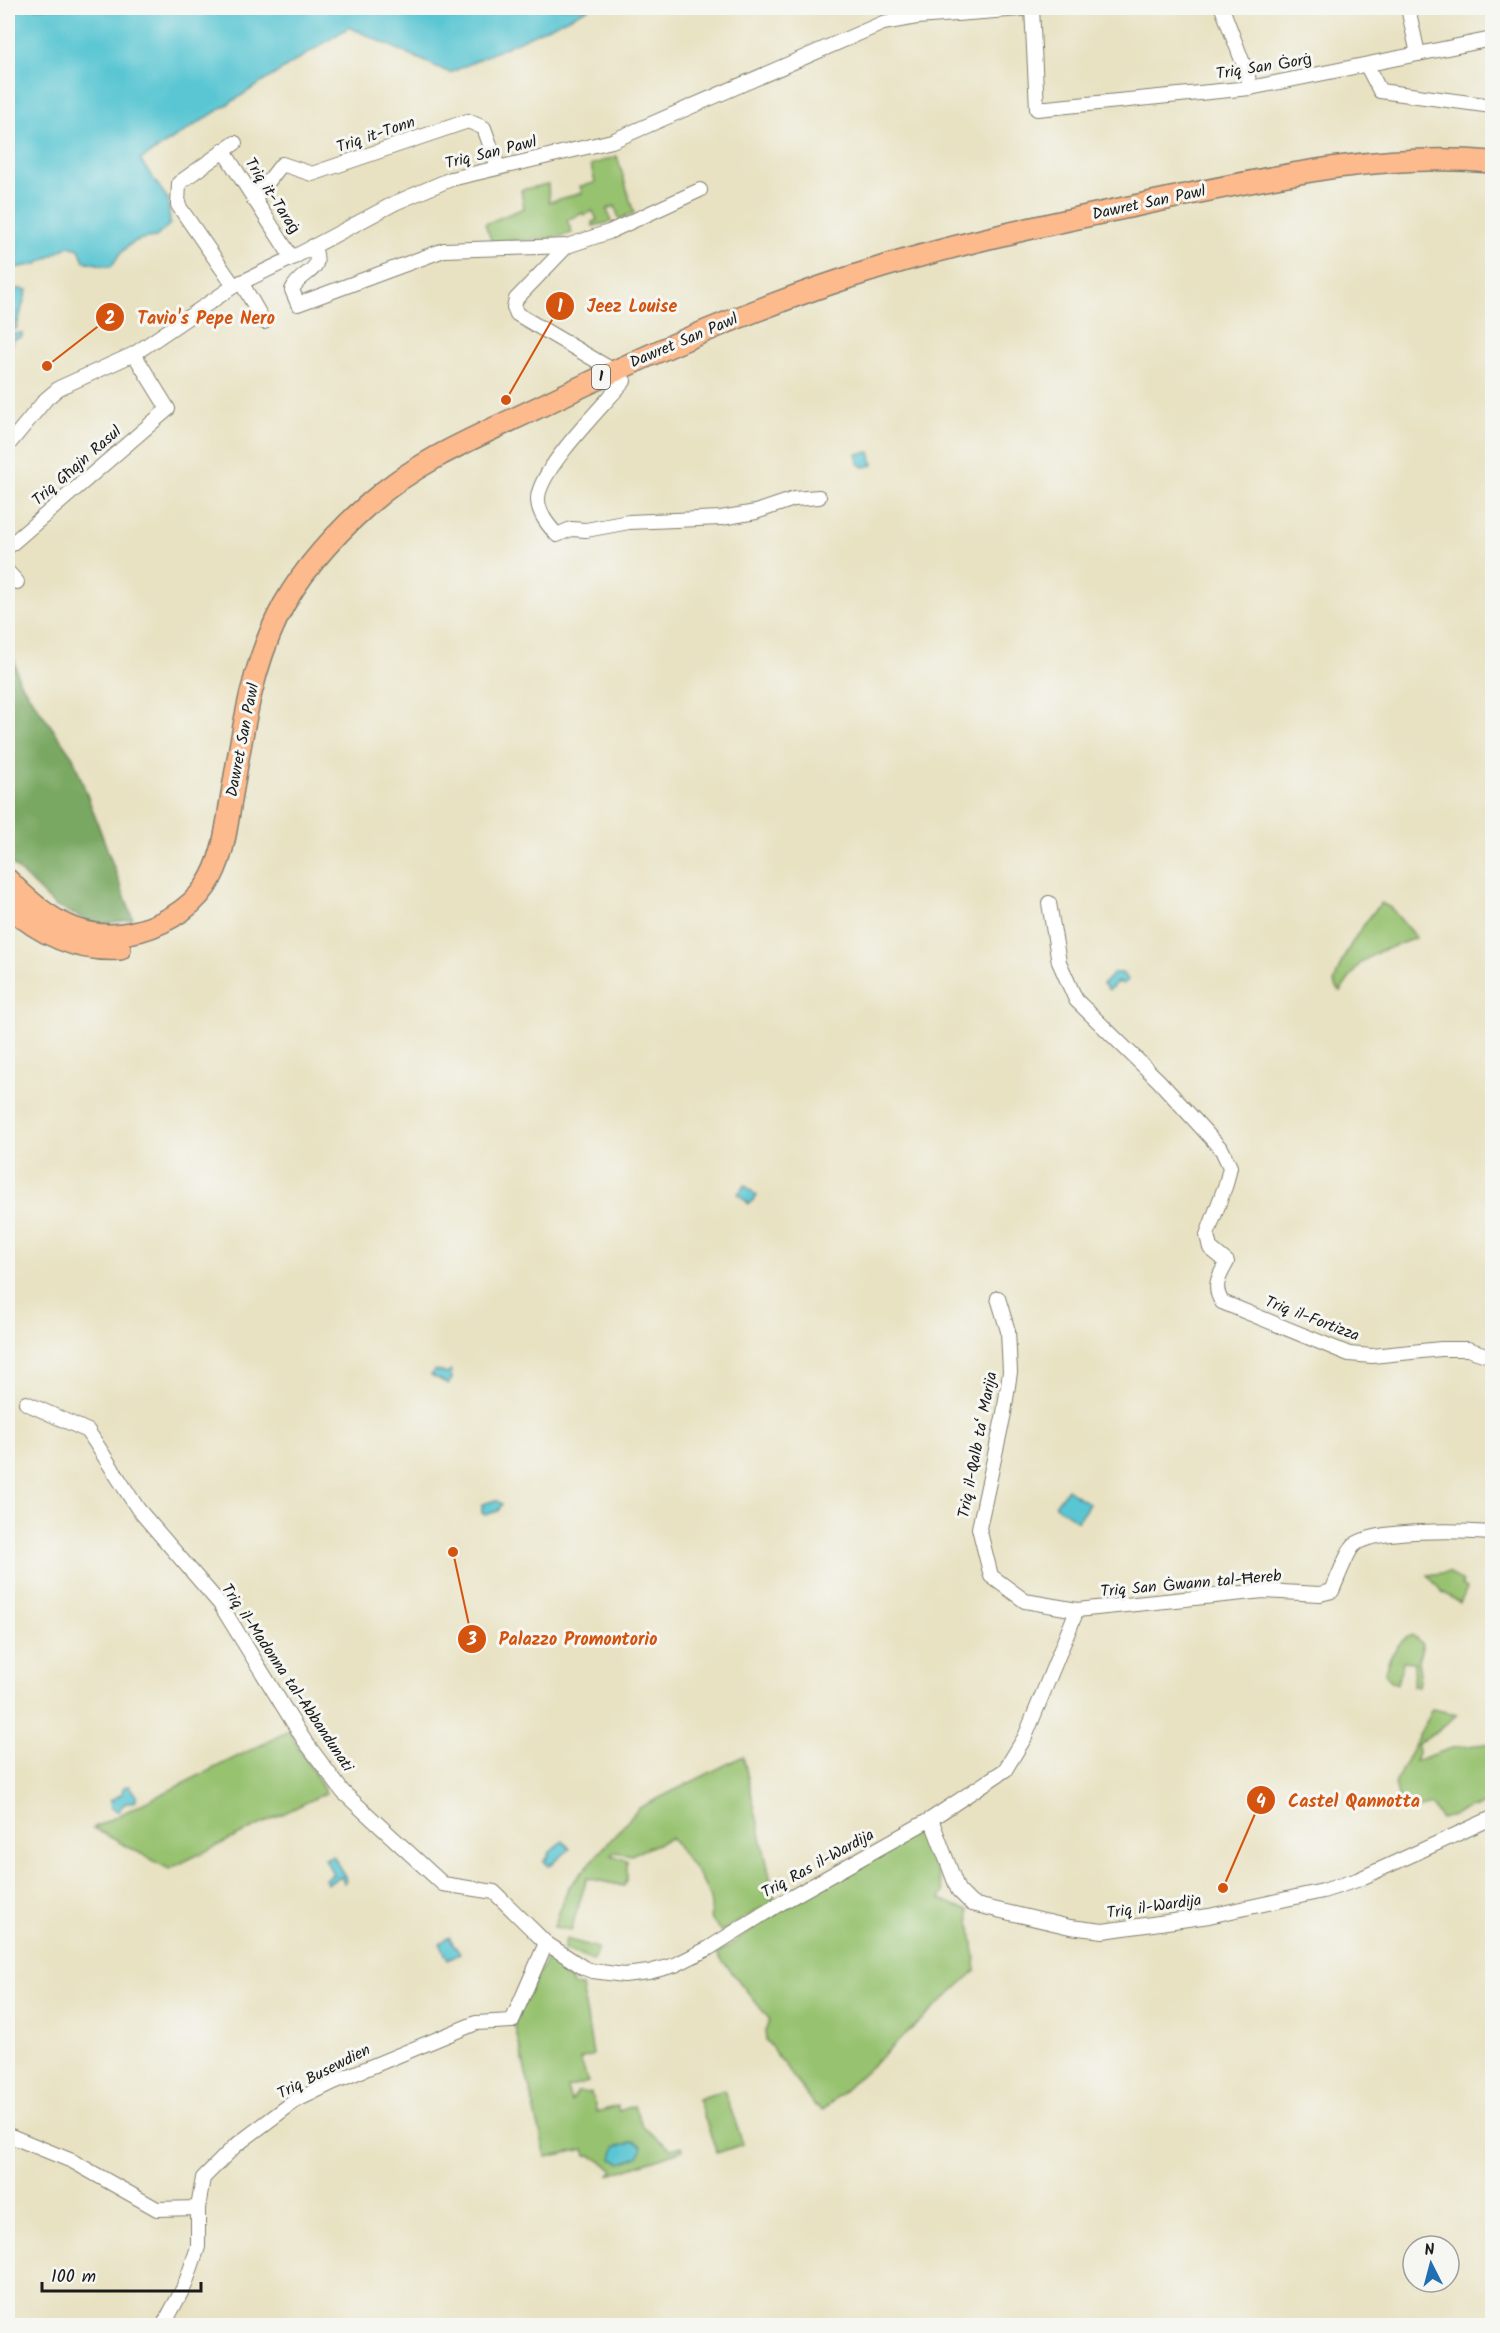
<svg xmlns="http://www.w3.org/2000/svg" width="1500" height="2333" viewBox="0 0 1500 2333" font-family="Kalam,sans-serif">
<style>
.green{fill:#97c26f;stroke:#5a6f46;stroke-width:1.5}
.forest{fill:#79a862;stroke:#4a623f;stroke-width:1.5}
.water{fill:#5ac6d3;stroke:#3b7178;stroke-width:1.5}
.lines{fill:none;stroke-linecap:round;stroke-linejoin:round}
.minor-casing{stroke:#827f6f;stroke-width:16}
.highway-casing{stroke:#827f6f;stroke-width:24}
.minor{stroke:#fff;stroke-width:14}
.highway{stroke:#fcba8d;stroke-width:21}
.labels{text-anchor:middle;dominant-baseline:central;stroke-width:6;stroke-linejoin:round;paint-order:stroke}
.shield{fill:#f6f6f2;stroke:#5d5d5c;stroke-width:1.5}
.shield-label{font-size:15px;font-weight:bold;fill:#1c1c1c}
.street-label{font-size:16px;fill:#1c1c1c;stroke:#f6f6f2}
.leader{fill:none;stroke:#d4530e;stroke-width:2}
.callout-dot{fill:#d4530e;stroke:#f6f6f2;stroke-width:2}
.mark-label{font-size:18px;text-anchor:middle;font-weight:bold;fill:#fff}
.callout-label{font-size:18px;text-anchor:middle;font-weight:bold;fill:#d4530e;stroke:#f6f6f2;stroke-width:6;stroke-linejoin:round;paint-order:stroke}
</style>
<rect width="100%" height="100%" fill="#f6f6f2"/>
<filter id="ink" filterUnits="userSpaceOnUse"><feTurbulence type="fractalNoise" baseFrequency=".0167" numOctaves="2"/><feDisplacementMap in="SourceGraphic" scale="12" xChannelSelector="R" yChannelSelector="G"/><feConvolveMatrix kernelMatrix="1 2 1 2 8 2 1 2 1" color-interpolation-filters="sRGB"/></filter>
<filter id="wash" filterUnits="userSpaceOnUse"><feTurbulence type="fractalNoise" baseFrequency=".008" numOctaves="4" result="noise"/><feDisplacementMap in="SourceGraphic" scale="24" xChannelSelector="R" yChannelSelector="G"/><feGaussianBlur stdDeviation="1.35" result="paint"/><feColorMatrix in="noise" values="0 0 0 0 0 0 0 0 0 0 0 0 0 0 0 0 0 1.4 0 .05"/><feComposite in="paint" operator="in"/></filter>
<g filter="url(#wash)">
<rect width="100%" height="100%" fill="#e8e2c2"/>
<g class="green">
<polygon points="617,156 634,213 619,219 615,206 607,209 611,222 593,226 592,222 597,220 593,211 584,215 583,213 567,220 572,233 554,238 492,242 485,224 524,208 521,190 548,184 549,202 582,193 580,186 595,183 591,165"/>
<path d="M 1381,903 L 1391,908 L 1416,938 L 1378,952 L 1361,962 L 1340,992 L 1334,983 C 1343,952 1361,927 1381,903 Z"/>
<polygon points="1448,1572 1463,1582 1461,1585 1467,1589 1460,1603 1441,1591 1428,1575"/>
<path d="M 1412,1635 L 1423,1644 L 1418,1661 L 1420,1673 L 1418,1687 L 1413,1686 L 1414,1662 L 1403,1661 L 1397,1684 L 1391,1681 L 1385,1672 C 1388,1659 1399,1639 1412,1635 Z"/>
<polygon points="1432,1709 1457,1714 1446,1725 1417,1744 1418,1753 1415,1761 1452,1748 1492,1743 1488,1775 1492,1801 1441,1819 1431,1805 1402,1813 1395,1783"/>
<polygon points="289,1731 326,1793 169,1869 93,1828"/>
<path d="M 743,1756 L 775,1900 L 721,1932 L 710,1918 C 718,1891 686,1859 671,1838 L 631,1855 L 615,1852 L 611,1855 L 627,1860 L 627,1877 L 624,1886 L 587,1878 L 571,1930 L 554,1927 L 568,1888 L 639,1808 Z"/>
<polygon points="923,1832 927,1838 943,1892 940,1899 969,1911 976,1970 823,2110 814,2105 766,2040 765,2031 770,2020 717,1954 793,1902 913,1833"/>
<polygon points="566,1939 598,1948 593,1961 564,1949"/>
<polygon points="549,1953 574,1986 582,1986 593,2055 580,2059 588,2082 567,2088 571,2102 578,2092 591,2093 597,2112 617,2106 619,2111 634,2106 643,2127 671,2149 682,2146 683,2150 609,2175 613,2169 591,2155 586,2156 584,2149 546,2157 514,2023"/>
<polygon points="724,2090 743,2144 717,2153 698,2099"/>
</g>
<polygon class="forest" points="8,635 19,681 73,757 133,919 98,925 55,906 8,860"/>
<g class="water">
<path d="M 8,8 L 590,8 L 450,73 L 349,27 L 140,160 L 168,199 L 170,224 L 156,237 C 132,238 124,247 111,267 L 84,261 L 79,249 L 69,246 L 37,264 L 8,269 Z"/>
<polygon points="8,288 27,290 16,329 11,330 12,334 22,333 22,337 13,339 8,353"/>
<polygon points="870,452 873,465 864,467 858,463 857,454"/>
<polygon points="1114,973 1122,973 1128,980 1124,984 1117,982 1109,990 1103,984"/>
<polygon points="745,1185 757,1196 749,1204 738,1194"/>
<polygon points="436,1370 447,1374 451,1371 452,1379 448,1384 431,1375"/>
<polygon points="1067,1489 1089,1504 1078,1521 1055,1505"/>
<polygon points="496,1500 502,1504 498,1511 485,1515 482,1513 482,1504"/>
<polygon points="129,1786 136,1796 136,1801 124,1804 118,1811 111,1808 110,1801 122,1794 123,1787"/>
<polygon points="563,1841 570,1849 549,1866 544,1861 549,1856 548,1854"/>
<polygon points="333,1855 347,1881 344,1883 341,1877 327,1884 325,1879 333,1874 325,1859"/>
<polygon points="449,1937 460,1954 448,1960 440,1943"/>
<polygon points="634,2141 642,2146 638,2157 621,2163 612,2159 615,2147"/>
</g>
</g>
<g filter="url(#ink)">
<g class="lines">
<defs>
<g id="minor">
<polyline points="1032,8 1037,109 1250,88 1492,39"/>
<polyline points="1222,8 1248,76 1250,88"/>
<polyline points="1408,8 1418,54"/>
<polyline points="1367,66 1380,91 1492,106"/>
<polyline points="223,150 292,258"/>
<polyline points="254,200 282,164 312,174 468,121 484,128 498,167"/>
<path d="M 313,246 C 326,274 301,269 292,290 L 298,304 L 444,250 L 567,246 L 609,232 L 700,190"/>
<polyline points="567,246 516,299 514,307 517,314 614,371"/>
<polyline points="241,282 264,322"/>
<polyline points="234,286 178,205 179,183 235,143"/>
<path d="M 624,381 C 604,405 538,470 538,499 C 538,513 548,525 557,535 L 571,529 L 586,530 L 629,522 L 721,518 L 756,512 L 794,499 L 819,497"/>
<polyline points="8,445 46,399 59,388 134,354 234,286 292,258 395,203 451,179 612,141 883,23 917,17 1034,8"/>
<polyline points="8,547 168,409 134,354"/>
<polyline points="8,572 17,582"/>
<path d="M 1049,903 L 1059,962 L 1076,1000 L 1159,1081 L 1222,1150 L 1230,1167 L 1226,1184 L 1207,1235 L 1210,1248 L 1227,1262 C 1219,1276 1212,1287 1222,1302 L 1349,1354 L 1372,1356 L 1441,1349 L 1468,1349 L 1492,1357"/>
<path d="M 998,1298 L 1008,1331 L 1010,1372 L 1004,1413 L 979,1528 L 991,1576 L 1025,1601 L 1077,1610 L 1263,1591 L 1320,1594 L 1332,1591 C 1337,1580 1347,1552 1354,1545 C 1375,1528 1464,1531 1492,1533"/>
<polyline points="26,1403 88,1431 138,1509 220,1604 304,1740 343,1792 443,1884 494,1892 546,1943 584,1968 593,1971 624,1975 649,1972 675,1965 709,1948 776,1906 931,1819 1005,1770 1025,1737 1077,1610"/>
<polyline points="931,1819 958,1890 972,1904 1070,1927 1103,1931 1209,1916 1323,1891 1357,1880 1492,1818"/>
<polyline points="8,2135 72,2161 157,2209 198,2208"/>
<polyline points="163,2326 185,2285 198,2247 198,2208 203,2178 235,2146 295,2101 334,2082 476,2023 512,2021 546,1943"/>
</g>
<g id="highway">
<path d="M 8,880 C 40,914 79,943 129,933 C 158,928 189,911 206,886 C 225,858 227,821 233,788 C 243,730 251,672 277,618 C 298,574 334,535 370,503 C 418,460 481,435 539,407 C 650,353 763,303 882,267 C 977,238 1074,219 1171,198 C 1277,176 1384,152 1492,162"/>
<path d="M 8,905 C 39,934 78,952 120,949"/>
</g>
</defs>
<use href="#minor" class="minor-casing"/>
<use href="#highway" class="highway-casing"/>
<use href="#minor" class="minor"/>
<use href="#highway" class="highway"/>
</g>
</g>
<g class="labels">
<rect class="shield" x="592" y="365" width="18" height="24" rx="4.5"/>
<g class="shield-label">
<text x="601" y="377">1</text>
</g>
<g class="street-label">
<text transform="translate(1264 67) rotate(-9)">Triq San Ġorġ</text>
<text transform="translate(376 135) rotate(-19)">Triq it-Tonn</text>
<text transform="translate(491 153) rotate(-14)">Triq San Pawl</text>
<text transform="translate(272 196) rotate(57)">Triq it-Taraġ</text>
<text transform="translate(1149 203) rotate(-12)">Dawret San Pawl</text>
<text transform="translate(684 341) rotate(-23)">Dawret San Pawl</text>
<text transform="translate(77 466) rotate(-41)">Triq Għajn Rasul</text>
<text transform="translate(243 740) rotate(-79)">Dawret San Pawl</text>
<text transform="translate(1312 1319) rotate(21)">Triq il-Fortizza</text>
<text transform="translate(978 1445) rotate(-79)">Triq il-Qalb ta‘ Marija</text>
<text transform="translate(1191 1584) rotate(-5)">Triq San Ġwann tal-Ħereb</text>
<text transform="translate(287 1678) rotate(56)">Triq il-Madonna tal-Abbandunati</text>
<text transform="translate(818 1864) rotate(-29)">Triq Ras il-Wardija</text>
<text transform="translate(1154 1907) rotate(-8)">Triq il-Wardija</text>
<text transform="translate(324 2072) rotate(-27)">Triq Busewdien</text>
</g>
</g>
<path class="leader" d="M506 400L560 306M47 366L110 317M453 1552L472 1639M1223 1888L1261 1800"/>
<g class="callout-dot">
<circle cx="506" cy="400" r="6"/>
<circle cx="47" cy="366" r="6"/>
<circle cx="453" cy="1552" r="6"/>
<circle cx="1223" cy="1888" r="6"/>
<circle cx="560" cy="306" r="15"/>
<circle cx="110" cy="317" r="15"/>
<circle cx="472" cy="1639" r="15"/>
<circle cx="1261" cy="1800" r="15"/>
</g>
<g class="mark-label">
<text x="560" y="312">1</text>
<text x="110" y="324">2</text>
<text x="472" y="1645">3</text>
<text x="1261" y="1807">4</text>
</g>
<g class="callout-label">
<text x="632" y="312">Jeez Louise</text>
<text x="206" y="324">Tavio's Pepe Nero</text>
<text x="578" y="1645">Palazzo Promontorio</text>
<text x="1354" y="1807">Castel Qannotta</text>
</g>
<rect width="1500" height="2333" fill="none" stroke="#f6f6f2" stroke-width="30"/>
<g transform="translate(1431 2264) rotate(354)"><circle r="28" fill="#f6f6f2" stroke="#9f9f9c" stroke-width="1.5"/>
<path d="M0-4.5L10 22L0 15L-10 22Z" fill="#1f6fb2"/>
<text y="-9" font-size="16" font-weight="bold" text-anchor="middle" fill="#1c1c1c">N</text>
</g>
<path d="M42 2282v9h159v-9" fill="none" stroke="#1c1c1c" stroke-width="3"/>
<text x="51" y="2282" font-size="18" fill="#1c1c1c" stroke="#f6f6f2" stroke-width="4.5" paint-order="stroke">100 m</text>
</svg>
